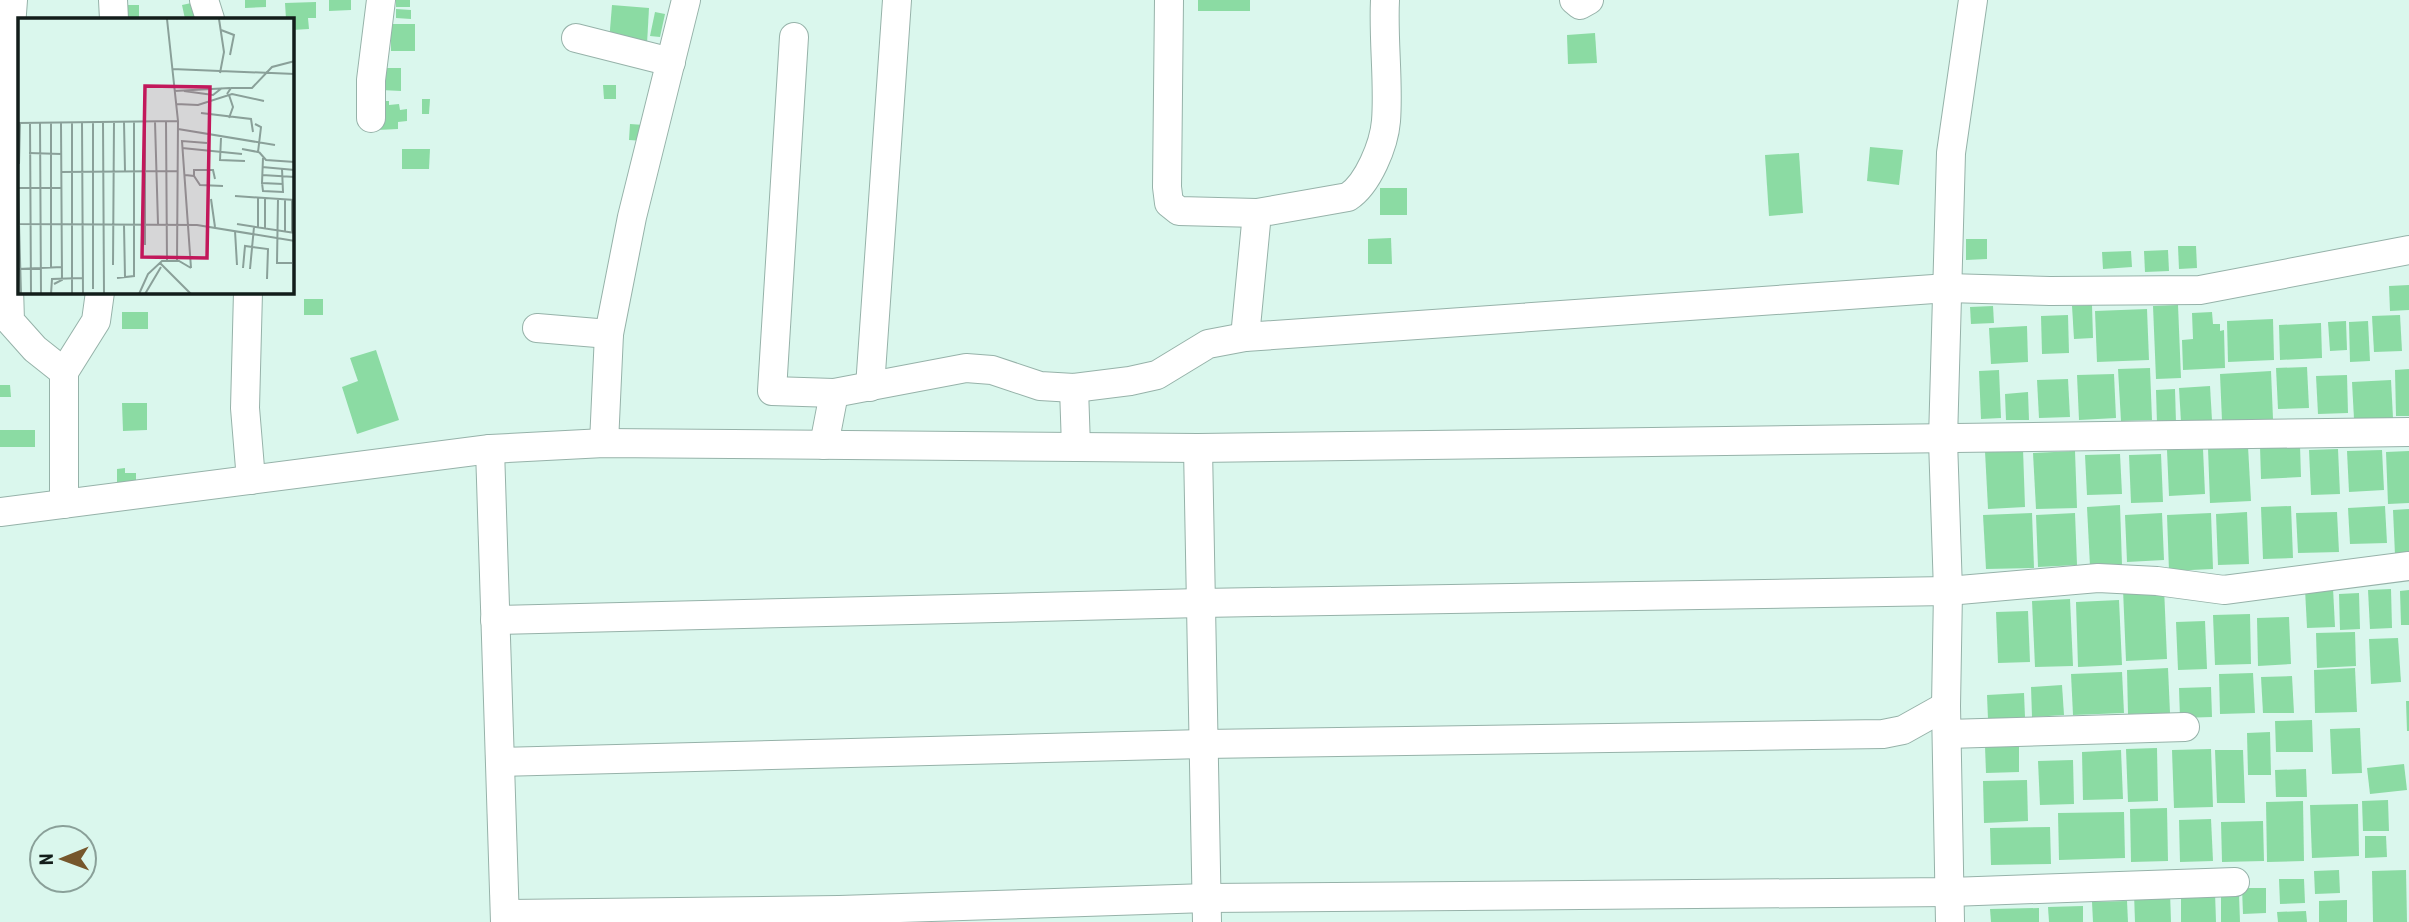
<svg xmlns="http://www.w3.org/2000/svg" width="2409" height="922" viewBox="0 0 2409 922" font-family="'Roboto Condensed',sans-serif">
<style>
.building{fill:#8bdba3}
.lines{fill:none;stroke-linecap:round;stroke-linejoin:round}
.minor-casing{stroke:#96b2a9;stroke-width:30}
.minor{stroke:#fff;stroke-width:28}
.inset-road{fill:none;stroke:#8aa099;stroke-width:2}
.view{fill:#c2185b;fill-opacity:0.15;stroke:#c2185b;stroke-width:3.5}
.inset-edge{fill:none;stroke:#121d1a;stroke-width:3.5}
</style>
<rect width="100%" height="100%" fill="#daf7ed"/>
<g class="building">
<polygon points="245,0 266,0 266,7 245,8"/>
<polygon points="329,0 351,0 351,10 329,11"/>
<rect x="396" y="0" width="14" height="7"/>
<rect x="1198" y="0" width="52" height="11"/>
<polygon points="196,2 200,19 185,19 182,5"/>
<polygon points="316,2 316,18 308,18 309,29 292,30 292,19 286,19 285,3"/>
<polygon points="124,5 139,5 139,19 123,19"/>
<polygon points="612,5 649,8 647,44 609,42"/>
<polygon points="396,9 411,10 411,19 396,18"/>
<polygon points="655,12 665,14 660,37 650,36"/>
<rect x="391" y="24" width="24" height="27"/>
<polygon points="1595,33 1597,63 1568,64 1567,35"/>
<polygon points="381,68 401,68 401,91 381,90"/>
<polygon points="603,85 616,85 616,99 604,99"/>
<polygon points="422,99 430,99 429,114 422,114"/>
<polygon points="377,101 389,101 389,105 399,104 400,110 407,109 407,121 398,122 398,129 377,130"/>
<polygon points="630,124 644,125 644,141 629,140"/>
<polygon points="1870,147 1903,150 1899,185 1867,181"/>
<polygon points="402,149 430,149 429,169 402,169"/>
<polygon points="1799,153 1803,213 1769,216 1765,155"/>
<rect x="1380" y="188" width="27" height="27"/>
<polygon points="1391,238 1392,264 1368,264 1368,239"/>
<polygon points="1966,239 1987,239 1987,259 1966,260"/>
<polygon points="2178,246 2196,246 2197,268 2179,269"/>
<polygon points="2168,250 2169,271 2145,272 2144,251"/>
<polygon points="2131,251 2132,267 2103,269 2102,252"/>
<polygon points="2409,285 2409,310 2390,311 2389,286"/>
<rect x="304" y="299" width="19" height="16"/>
<polygon points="2092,305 2093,338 2074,339 2072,306"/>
<polygon points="2178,305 2181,378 2156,379 2153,306"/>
<polygon points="1993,306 1994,323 1971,324 1970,307"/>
<polygon points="2147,309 2149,360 2097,362 2095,311"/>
<rect x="122" y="312" width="26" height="17"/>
<polygon points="2212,312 2213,324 2220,324 2220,331 2224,330 2225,368 2183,370 2182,340 2193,339 2192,313"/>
<polygon points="2068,315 2069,353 2042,354 2041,316"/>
<polygon points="2400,315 2402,351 2374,352 2372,316"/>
<polygon points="2273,319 2274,360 2228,362 2227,321"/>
<polygon points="2346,321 2347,350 2330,351 2328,322"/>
<polygon points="2368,321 2370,361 2350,362 2349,322"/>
<polygon points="2321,323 2322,358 2280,360 2279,325"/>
<polygon points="2027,326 2028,362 1991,364 1989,328"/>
<polygon points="376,350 399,420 357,434 342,387 358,381 350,358"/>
<polygon points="2307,367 2309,408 2278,409 2276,368"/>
<polygon points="2150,368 2152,420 2121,421 2118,369"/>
<polygon points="2409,369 2409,416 2396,416 2395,370"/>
<polygon points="1999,370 2001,418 1981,419 1979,371"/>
<polygon points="2271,371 2273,419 2222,421 2220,374"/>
<polygon points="2114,374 2116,418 2079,420 2077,375"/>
<polygon points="2347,375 2348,413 2318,414 2316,376"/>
<polygon points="2068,379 2070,417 2039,418 2037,380"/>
<polygon points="2391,380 2393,418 2354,419 2352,382"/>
<polygon points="0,385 10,385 11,397 0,397"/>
<polygon points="2210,386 2212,420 2181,422 2179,388"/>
<polygon points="2175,389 2176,423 2157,424 2156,390"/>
<polygon points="2028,392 2029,420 2006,420 2005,394"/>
<polygon points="122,403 147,403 147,430 123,431"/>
<rect x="0" y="430" width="35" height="17"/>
<polygon points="2248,446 2251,501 2210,503 2208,448"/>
<polygon points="2300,446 2301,477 2261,479 2260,447"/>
<polygon points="2023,449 2025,507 1988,509 1985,451"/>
<polygon points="2203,449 2205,494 2169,496 2167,450"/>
<polygon points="2338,449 2340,494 2311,495 2309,450"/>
<polygon points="2382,450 2384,490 2349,492 2347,451"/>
<polygon points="2075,451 2077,508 2036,509 2033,453"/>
<polygon points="2409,451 2409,503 2388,504 2386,452"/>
<polygon points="2120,454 2122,494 2087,495 2085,455"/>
<polygon points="2161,454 2163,502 2131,503 2129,455"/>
<polygon points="125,468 125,473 136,473 136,484 117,485 117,469"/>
<polygon points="2120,505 2122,565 2090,566 2087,507"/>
<polygon points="2291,506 2293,558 2263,559 2261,507"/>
<polygon points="2385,506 2387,543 2350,544 2348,508"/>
<polygon points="2409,509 2409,554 2395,555 2393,510"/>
<polygon points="2247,512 2249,564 2218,565 2216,514"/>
<polygon points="2337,512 2339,552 2298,553 2296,513"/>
<polygon points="2032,513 2034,568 1986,569 1983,515"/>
<polygon points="2075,513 2077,565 2038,567 2036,515"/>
<polygon points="2162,513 2164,560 2127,562 2125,515"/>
<polygon points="2211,513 2213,569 2169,571 2167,515"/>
<polygon points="2164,587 2167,659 2126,661 2123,589"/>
<polygon points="2333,588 2335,627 2307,628 2305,589"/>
<polygon points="2391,589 2392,628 2370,629 2368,590"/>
<polygon points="2409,590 2409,625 2401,625 2400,591"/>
<polygon points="2359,593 2360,629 2340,630 2339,594"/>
<polygon points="2070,599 2073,666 2035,667 2032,601"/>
<polygon points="2119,600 2122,665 2078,667 2076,602"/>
<polygon points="2028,611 2030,662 1998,663 1996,612"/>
<polygon points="2250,614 2251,664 2215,665 2213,615"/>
<polygon points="2289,617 2291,664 2258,666 2257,618"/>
<polygon points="2205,621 2207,669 2178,670 2176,622"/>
<polygon points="2355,632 2356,666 2317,668 2316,633"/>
<polygon points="2398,638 2401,682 2371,684 2369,639"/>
<polygon points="2168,668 2170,713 2128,714 2127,670"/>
<polygon points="2355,668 2357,712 2315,713 2314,670"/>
<polygon points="2122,672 2124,713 2073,715 2071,674"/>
<polygon points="2253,673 2255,713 2220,714 2219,674"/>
<polygon points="2292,676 2294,713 2263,713 2261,677"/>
<polygon points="2062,685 2064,715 2032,717 2031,687"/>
<polygon points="2211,687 2212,717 2180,718 2179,688"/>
<polygon points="2024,693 2025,717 1988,719 1987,695"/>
<polygon points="2406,701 2409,701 2409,731 2407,731"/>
<polygon points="2312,720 2313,752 2276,752 2275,721"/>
<polygon points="2360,728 2362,773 2332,774 2330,729"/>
<polygon points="2270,732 2271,775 2248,775 2247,733"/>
<polygon points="1985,746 2019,746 2019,772 1986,773"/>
<polygon points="2157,748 2158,801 2128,802 2126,749"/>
<polygon points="2211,749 2213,807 2174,808 2172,750"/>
<polygon points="2121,750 2123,799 2083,800 2082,752"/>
<polygon points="2215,750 2243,750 2245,803 2217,803"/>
<polygon points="2073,760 2074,804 2040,805 2038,761"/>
<polygon points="2404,764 2407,790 2370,794 2367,768"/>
<polygon points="2306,769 2307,797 2276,797 2275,770"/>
<polygon points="2027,780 2028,821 1984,823 1983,781"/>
<polygon points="2388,800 2389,831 2363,831 2362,801"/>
<polygon points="2303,801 2304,861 2267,862 2266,802"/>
<polygon points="2358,804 2359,856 2312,858 2310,805"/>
<polygon points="2167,808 2168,861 2131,862 2130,809"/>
<polygon points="2124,812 2125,858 2059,860 2058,813"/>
<polygon points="2211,819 2213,861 2180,862 2179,820"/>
<polygon points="2263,821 2264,861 2222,862 2221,822"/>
<polygon points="2050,827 2051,864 1991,865 1990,828"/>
<polygon points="2365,836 2386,836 2387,857 2365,858"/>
<polygon points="2339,870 2340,893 2315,894 2314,871"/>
<polygon points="2406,870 2407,922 2373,922 2372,871"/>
<polygon points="2279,879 2304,879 2305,903 2280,904"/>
<polygon points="2242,888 2266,888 2266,913 2243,914"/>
<polygon points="2170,892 2171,922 2135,922 2134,893"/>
<polygon points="2215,892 2216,922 2181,922 2181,893"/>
<polygon points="2239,894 2240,922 2221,922 2221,895"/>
<polygon points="2347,900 2347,922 2319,922 2319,901"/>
<polygon points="2127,901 2128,922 2093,922 2092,902"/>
<polygon points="2083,906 2083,922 2049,922 2048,907"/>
<polygon points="2039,908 2039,922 1991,922 1990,909"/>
<polygon points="2306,911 2307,922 2278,922 2277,912"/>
</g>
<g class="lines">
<defs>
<g id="minor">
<polyline points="13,0 4,120 10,321 35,349 64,372 64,504"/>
<polyline points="113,0 114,19"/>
<polyline points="204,0 210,19"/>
<polyline points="1169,0 1167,187 1169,203 1179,211 1257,213"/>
<polyline points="1574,0 1580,5 1589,0"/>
<polyline points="794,37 772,391 834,393 966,368 992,370 1040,386 1074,388 1130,381 1157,375 1208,344 1245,337 1948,288 2050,291 2200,290 2409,250"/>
<polyline points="576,38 671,62"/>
<polyline points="371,118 371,80 381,0"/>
<polyline points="248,292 245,408 251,480"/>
<polyline points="537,328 609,334"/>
<path d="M 1245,337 L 1257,213 L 1348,197 C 1368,184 1384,145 1386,121 C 1389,83 1383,40 1385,0"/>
<polyline points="64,372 96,321 100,292"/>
<polyline points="870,387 897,0"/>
<polyline points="1074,388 1076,447"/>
<polyline points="604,443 609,334 632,217 686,0"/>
<polyline points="824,445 834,393"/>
<polyline points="1198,448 1207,922"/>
<polyline points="490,449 505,922"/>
<polyline points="0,512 490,449 604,443 1198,448 2409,432"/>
<polyline points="495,620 1201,603 1948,591 2098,578 2157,581 2224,590 2409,566"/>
<polyline points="1947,734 2185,727"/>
<polyline points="500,762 1204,744 1883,734 1903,730 1946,706"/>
<polyline points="505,914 839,910 1207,898 1950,892 2235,882"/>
<polyline points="1950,922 1946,706 1948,591 1943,440 1951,153 1973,0"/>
</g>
</defs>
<use href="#minor" class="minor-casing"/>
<use href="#minor" class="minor"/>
</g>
<g transform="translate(18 18)">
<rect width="276" height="276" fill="#daf7ed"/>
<path class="inset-road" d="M 149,1 L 160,103 L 159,243M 201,1 L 206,34 L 202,55M 203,12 L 216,17 L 212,37M 154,51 L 277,56M 156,73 L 212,70M 166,73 L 195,77 L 204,70M 209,76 L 213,70 L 234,70 L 254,49 L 277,43M 211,77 L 215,89 L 211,100M 158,86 L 180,87 L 214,76 L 246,83M 183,95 L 233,101 L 235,114M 148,103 L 149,243M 12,104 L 13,276M 22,104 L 23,276M 54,104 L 54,276M 64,104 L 65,276M 75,104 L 75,271M 85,104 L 86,276M 106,104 L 107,153M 127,104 L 127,227M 137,104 L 140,206M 0,105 L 160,103M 33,105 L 33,250M 160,111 L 257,127M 203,120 L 202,142 L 227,143M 164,130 L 224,136M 224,131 L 240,134 L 243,109 L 237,106M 241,134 L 248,142 L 277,144M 11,135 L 43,136M 245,140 L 244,165 L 265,166M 1,146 L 2,104M 244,149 L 277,152M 43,154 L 159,153M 167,157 L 176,158 L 182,167 L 205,168M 244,157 L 277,159M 176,158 L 176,152 L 195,152 L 197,161M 244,165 L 245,173 L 265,174 L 264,151M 0,170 L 3,276M 0,170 L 43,170M 217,178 L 277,182M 240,180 L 240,209M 193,181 L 197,209M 247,181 L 247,210M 260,181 L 259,245 L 274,245M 267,182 L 267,214M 0,206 L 179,207 L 277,223M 219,206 L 277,215M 106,207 L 107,259M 217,213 L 219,247M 274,215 L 274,182M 142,245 L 173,276M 95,247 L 96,104M 173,250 L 164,123 L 189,125M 225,250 L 227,228 L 250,231 L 249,261M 0,251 L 44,249M 232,251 L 236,209M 99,260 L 116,258 L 116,104M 36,266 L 44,262 L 43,105M 33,276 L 34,261 L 64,260M 121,276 L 130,256 L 144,243 L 161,243 L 173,250M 127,276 L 143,249"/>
<path class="view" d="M 127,68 L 192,69 L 189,240 L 124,239 Z"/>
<rect width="276" height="276" class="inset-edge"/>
</g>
<g transform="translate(63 859) rotate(269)"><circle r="33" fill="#daf7ed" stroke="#8aa099" stroke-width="2"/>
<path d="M0-5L12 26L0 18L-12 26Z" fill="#76572c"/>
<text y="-10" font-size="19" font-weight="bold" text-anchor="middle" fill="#121d1a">N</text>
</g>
</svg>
